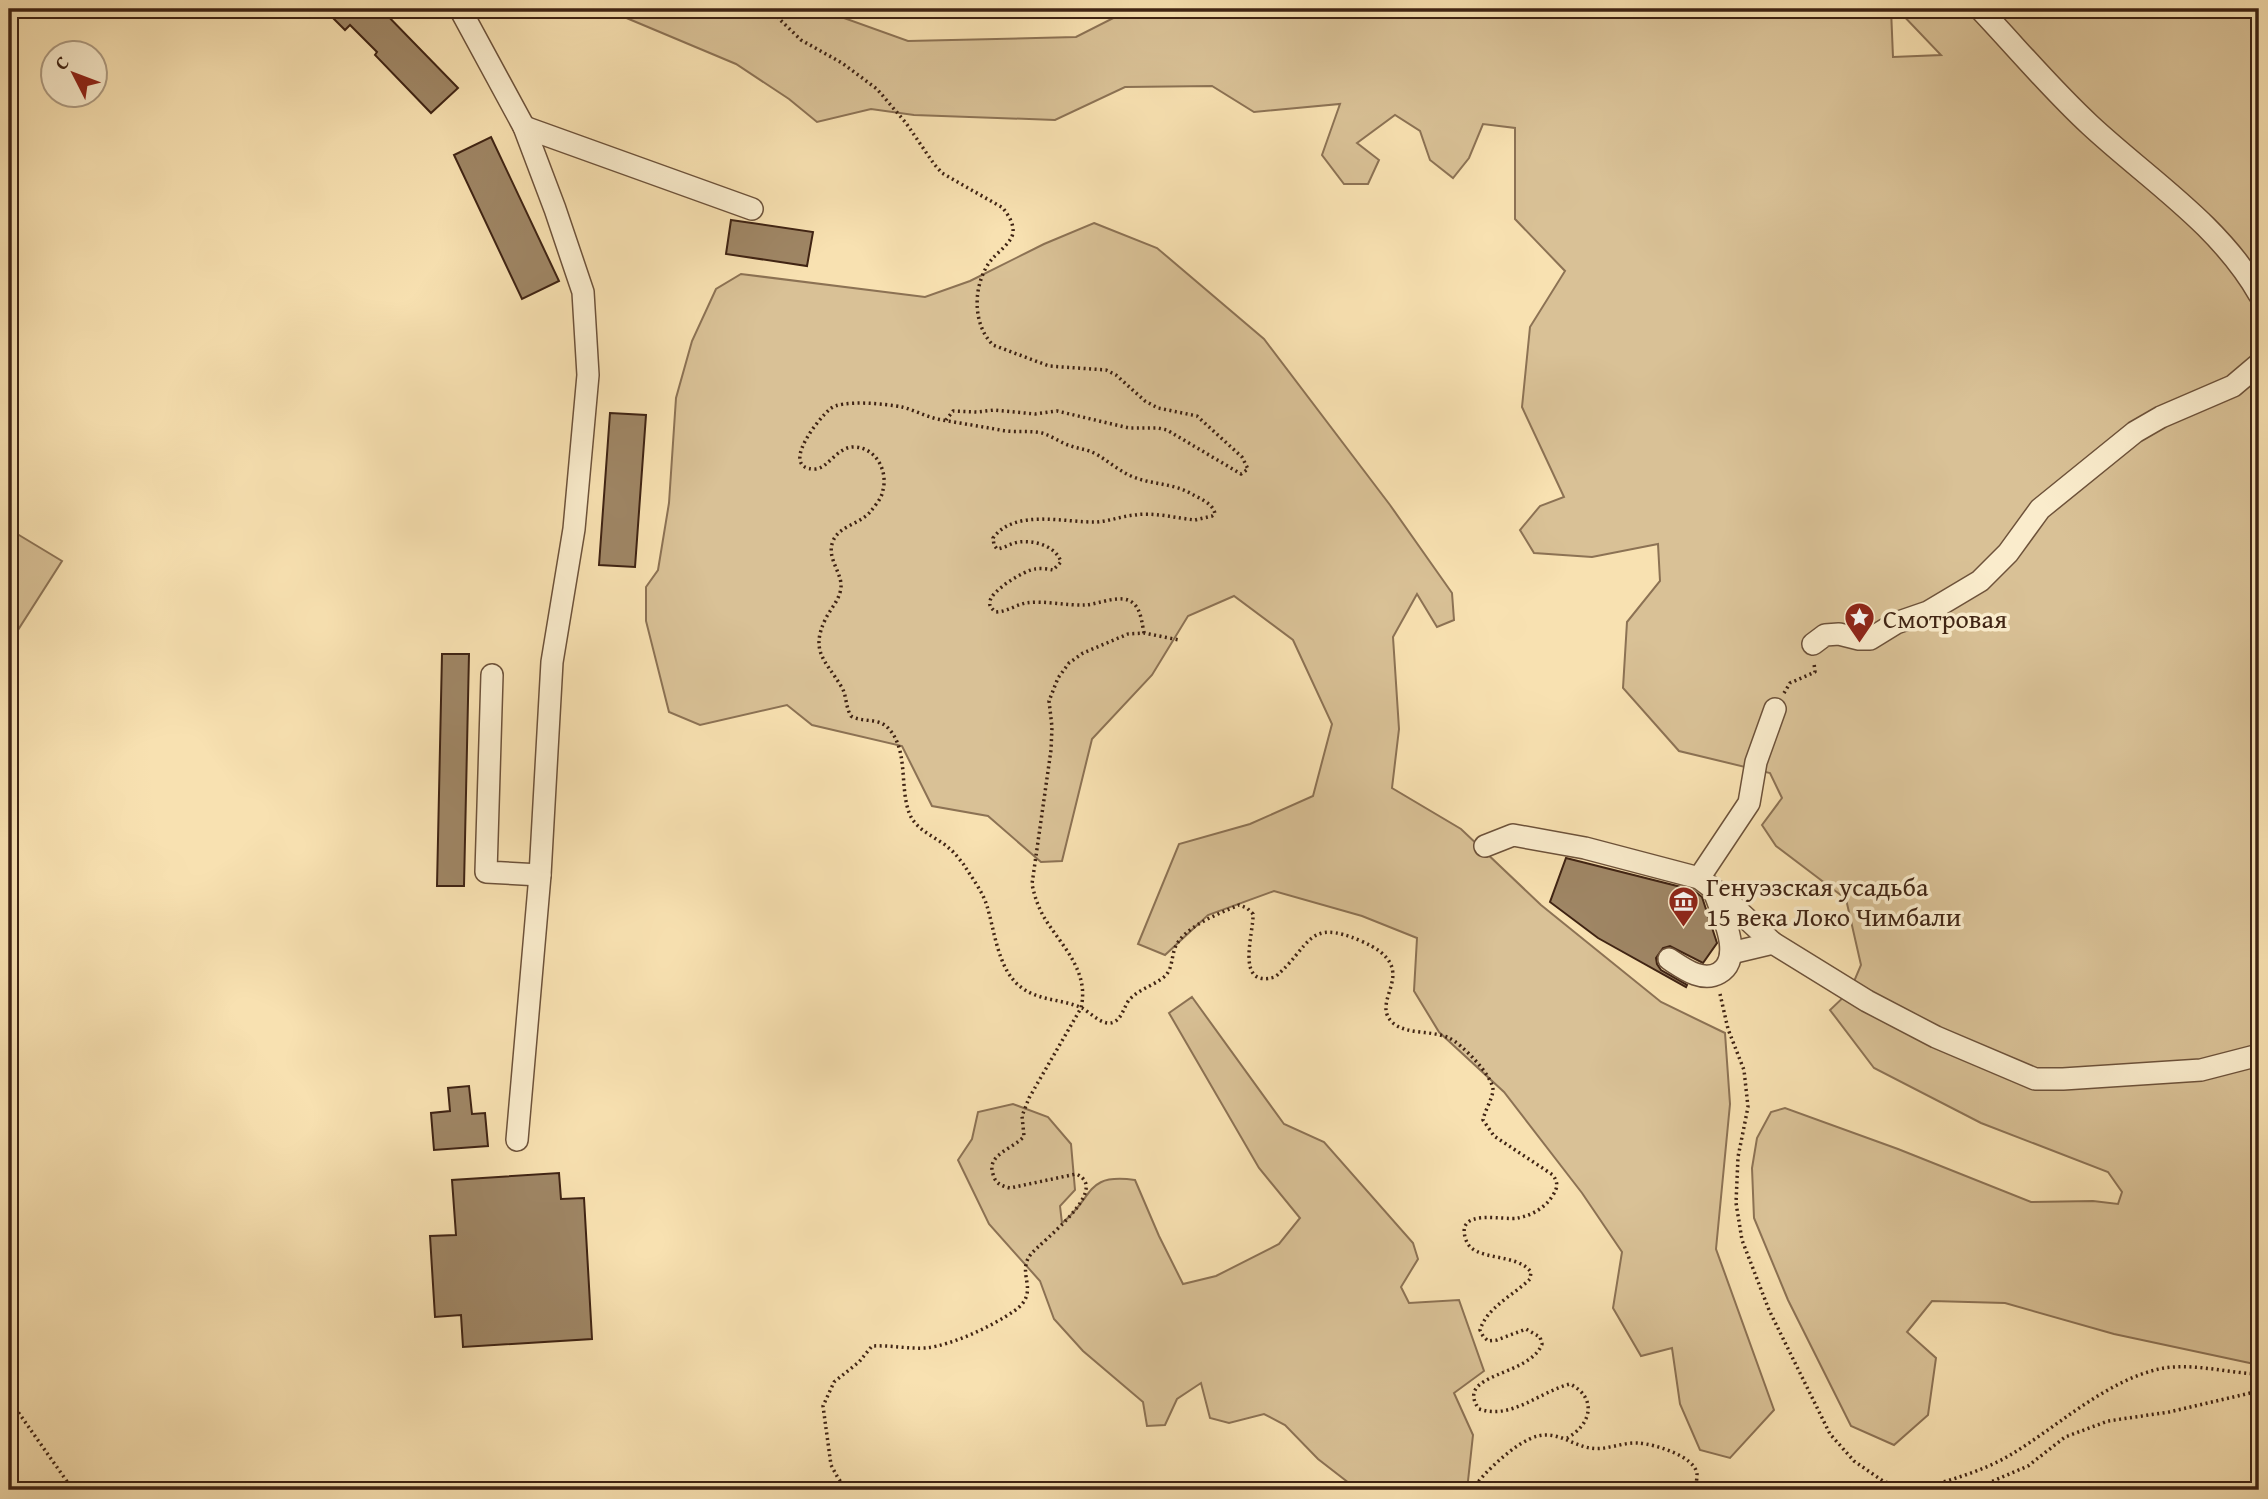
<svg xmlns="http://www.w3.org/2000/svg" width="2268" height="1499" viewBox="0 0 2268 1499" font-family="'Gentium Book Plus',serif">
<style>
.green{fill:#d9c196;stroke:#8c7254;stroke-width:2}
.building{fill:#9f8665;stroke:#3f2313;stroke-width:2}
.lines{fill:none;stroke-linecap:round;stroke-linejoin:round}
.minor-casing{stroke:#6d523a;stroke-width:24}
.path{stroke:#3f2313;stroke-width:3.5;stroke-dasharray:2 3.5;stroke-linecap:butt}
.minor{stroke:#faeccc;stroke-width:21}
.labels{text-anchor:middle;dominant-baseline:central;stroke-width:7;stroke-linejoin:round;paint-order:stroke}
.poi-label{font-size:26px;fill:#3f2313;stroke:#faeccc;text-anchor:start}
</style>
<rect width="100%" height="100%" fill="#f8e1b1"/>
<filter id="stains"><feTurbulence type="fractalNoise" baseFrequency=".00286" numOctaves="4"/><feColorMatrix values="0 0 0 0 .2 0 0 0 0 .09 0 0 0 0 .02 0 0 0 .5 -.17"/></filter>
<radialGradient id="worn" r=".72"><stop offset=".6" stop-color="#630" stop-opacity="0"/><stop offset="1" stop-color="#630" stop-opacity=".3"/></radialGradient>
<g class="green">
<polygon points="605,9 819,9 908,41 1076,37 1131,9 1891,9 1893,57 1941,55 1897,9 2259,9 2259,1365 2114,1334 2005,1303 1932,1301 1907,1332 1936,1358 1928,1415 1894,1445 1851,1426 1788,1300 1754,1218 1752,1168 1757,1138 1771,1112 1785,1108 1898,1149 2031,1202 2093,1201 2118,1204 2122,1192 2108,1172 1981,1123 1874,1068 1830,1010 1850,991 1861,965 1846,899 1776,846 1762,825 1782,798 1770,773 1679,751 1623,688 1627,622 1660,581 1658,544 1592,557 1534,553 1520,530 1540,506 1564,497 1522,407 1530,327 1565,271 1515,219 1515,128 1483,124 1469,158 1453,178 1430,160 1420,131 1395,115 1357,143 1379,160 1368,184 1344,184 1322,155 1340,104 1254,112 1212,86 1125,87 1055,120 914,115 871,109 817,122 789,99 736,64"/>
<polygon points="1094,223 1157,248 1264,339 1390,505 1452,593 1454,620 1437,627 1417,594 1393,637 1399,729 1392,788 1461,829 1541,905 1661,1002 1725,1033 1730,1104 1716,1249 1774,1410 1730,1458 1700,1450 1680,1404 1672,1348 1641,1356 1613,1308 1622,1252 1582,1193 1504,1092 1439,1032 1414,991 1417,938 1362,916 1274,891 1208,915 1165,955 1138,944 1179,844 1250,824 1313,796 1332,724 1293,640 1234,596 1188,616 1152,675 1092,739 1062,861 1041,862 988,816 932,806 902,746 812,725 787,705 700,725 669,712 646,621 646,587 658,570 669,503 676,398 692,341 716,289 741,274 925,297 970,281 1044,244"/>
<polygon points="9,529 62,561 9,644"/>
<path d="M 1192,997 L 1284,1124 L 1324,1142 L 1413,1243 L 1418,1259 L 1401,1287 L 1409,1303 L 1459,1300 L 1484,1371 L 1454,1393 L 1473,1435 L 1467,1490 L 1358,1490 L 1318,1459 L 1285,1425 L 1264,1414 L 1229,1423 L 1210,1418 L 1201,1383 L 1177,1399 L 1165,1425 L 1147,1426 L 1143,1402 L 1083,1351 L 1054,1319 L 1040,1281 L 989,1224 L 958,1160 L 972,1139 L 978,1112 L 1013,1104 L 1048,1117 L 1071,1144 L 1075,1190 L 1060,1206 L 1062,1223 C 1095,1197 1084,1173 1135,1180 L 1159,1236 L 1183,1284 L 1216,1276 L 1279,1244 L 1300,1218 L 1259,1168 L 1169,1013 Z"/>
</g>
<g class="building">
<polygon points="335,9 381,9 458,88 431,113 375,55 377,52 350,25 345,30 332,17 338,12"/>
<polygon points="491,137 559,281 522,299 454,155"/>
<polygon points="731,220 813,232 807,266 726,254"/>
<polygon points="610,413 646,415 635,567 599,565"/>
<polygon points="442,654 469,654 464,886 437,886"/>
<polygon points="1566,858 1693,890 1702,897 1717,943 1703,963 1670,946 1663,948 1656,958 1657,964 1661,970 1687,985 1686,987 1598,938 1550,902"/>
<polygon points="469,1086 472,1114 485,1113 488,1146 434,1150 431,1113 450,1111 448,1088"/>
<polygon points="559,1173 561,1199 584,1198 592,1339 463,1347 461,1315 435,1317 430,1236 456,1235 452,1180"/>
</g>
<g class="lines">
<defs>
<g id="minor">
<polyline points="460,9 524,127 555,209 583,292 588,375 574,529 552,662 540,875 517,1140"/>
<path d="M 1980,9 C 2016,47 2051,89 2090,125 C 2148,179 2219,224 2259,294"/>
<polyline points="524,127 752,209"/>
<polyline points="1813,644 1825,635 1839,634 1859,639 1870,639 1896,623 1928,612 1980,581 2008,553 2040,509 2135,432 2161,417 2233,386 2259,364"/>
<polyline points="492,675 486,872 540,875"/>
<polyline points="1485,846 1513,835 1585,848 1699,878 1720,894 1773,943 1867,1001 1936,1037 2035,1079 2063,1079 2201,1070 2259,1055"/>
<polyline points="1699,878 1749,803 1756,762 1775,709"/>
<polyline points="1731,953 1773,943"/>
<path d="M 1669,959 C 1683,968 1702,983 1719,973 C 1745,958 1721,912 1714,891"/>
</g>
</defs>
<use href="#minor" class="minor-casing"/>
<g class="path">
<path d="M 769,9 L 801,40 L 842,63 L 877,89 L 906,123 L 934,164 L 942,173 L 1003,208 C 1008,215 1014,223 1013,233 C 1011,243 999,251 992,259 C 973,282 971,323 993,345 L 1049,366 L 1106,370 L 1116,375 L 1145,401 L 1158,408 L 1197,416 L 1242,457 L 1248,469 L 1241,474 L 1167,430 L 1158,428 L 1129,428 L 1057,411 L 1035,414 L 994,410 L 977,412 L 953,411 L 946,420"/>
<path d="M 1144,633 C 1142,624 1141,609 1133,603 C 1122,593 1099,604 1086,605 C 1068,606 1043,600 1026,603 C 1015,605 1007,612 995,612 C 992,608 989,607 990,602 C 990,591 1025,570 1035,569 C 1041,568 1048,569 1053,570 L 1061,562 C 1056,546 1034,540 1019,542 C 1011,543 1005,548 997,549 L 994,545 L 993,538 C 1015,508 1065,523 1097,522 C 1110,521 1122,516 1135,515 C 1153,512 1176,518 1195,520 L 1212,516 L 1215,514 C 1213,503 1200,499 1192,494 C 1170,482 1151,485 1131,476 C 1118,470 1108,461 1096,454 C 1087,449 1079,449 1071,446 C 1061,443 1052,436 1042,433 C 1028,430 1014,433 1000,430 C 979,426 958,423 937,419 C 925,416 914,410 902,407 C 887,404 841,399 830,409 C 819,418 778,469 815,469 C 828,469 837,446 855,447 C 876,448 888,471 883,490 C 882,498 875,506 870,512 C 860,524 839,526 833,541 C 826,558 842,572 841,587 C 840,600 830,609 825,620 C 810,652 826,661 841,686 C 847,695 845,706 851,716 C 863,723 879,717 889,729 C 909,751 899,789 910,815 C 918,832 937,837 950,849 C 955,853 960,860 964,865 C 972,878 983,892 987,906 C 995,932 998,971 1022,988 C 1040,1001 1062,999 1082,1008 C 1091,1013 1103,1027 1114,1022 C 1122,1018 1124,1007 1129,1000 C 1139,989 1153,986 1164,977 C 1173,969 1171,958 1175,948 C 1183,927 1218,914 1239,905 L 1247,908 L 1253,914 C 1254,933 1234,989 1275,977 C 1311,947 1306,917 1361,941 C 1426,969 1367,1000 1393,1023 C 1407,1035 1432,1030 1449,1038 C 1461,1043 1493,1076 1493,1090 C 1492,1100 1485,1110 1483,1120 L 1494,1136 L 1553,1175 C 1558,1183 1558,1187 1553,1195 C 1546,1207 1533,1215 1518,1218 C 1504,1221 1454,1207 1466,1240 C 1473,1262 1516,1252 1531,1272 L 1530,1279 C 1514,1295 1487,1307 1480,1330 L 1483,1336 L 1488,1341 L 1497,1340 L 1526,1329 L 1540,1337 L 1542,1344 C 1530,1377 1453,1373 1479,1409 C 1512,1420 1539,1392 1570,1384 C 1598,1398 1591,1425 1567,1438"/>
<polyline points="1784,693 1790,683 1815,672 1814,663"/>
<polyline points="1720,994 1728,1029 1744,1070 1748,1107 1738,1157 1736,1203 1742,1240 1769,1310 1830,1434 1854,1461 1883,1481 1906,1490"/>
<polyline points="9,1399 73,1490"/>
<path d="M 847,1490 L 838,1478 L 831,1465 L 823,1406 L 834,1382 L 859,1362 L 872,1346 C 890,1345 908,1349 926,1348 C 952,1345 993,1326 1014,1311 C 1042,1292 1015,1274 1031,1254 C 1042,1241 1112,1189 1076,1174 L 1010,1188 C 1001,1186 995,1183 993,1174 C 986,1154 1014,1149 1024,1136 L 1022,1116 L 1029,1098 L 1081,1008 C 1089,974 1066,950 1049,925 C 1040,912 1035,899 1032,884 L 1051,750 L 1052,727 L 1049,701 L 1058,678 L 1069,663 L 1083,653 L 1128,634 L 1144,633 L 1179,640"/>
<path d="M 1472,1490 C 1483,1473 1518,1440 1538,1436 C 1557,1431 1572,1445 1590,1448 C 1605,1451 1622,1442 1638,1443 C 1654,1444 1695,1456 1697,1474 C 1697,1479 1696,1485 1695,1490"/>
<path d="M 1912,1490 C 1945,1482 1982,1472 2012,1454 C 2058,1426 2106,1381 2159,1369 C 2191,1362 2226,1373 2259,1374"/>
<polyline points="1972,1490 2028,1466 2065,1437 2108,1421 2169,1412 2259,1391"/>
</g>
<use href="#minor" class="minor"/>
</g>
<defs>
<symbol id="sight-pin" viewBox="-11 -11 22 30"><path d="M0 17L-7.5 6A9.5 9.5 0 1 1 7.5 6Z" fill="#8f2418" stroke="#faeccc"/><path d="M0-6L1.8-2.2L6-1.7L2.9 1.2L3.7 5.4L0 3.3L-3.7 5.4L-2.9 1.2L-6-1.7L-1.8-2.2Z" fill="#fff"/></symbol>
<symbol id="museum-pin" viewBox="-11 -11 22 30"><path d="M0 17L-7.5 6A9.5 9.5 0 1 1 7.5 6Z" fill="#8f2418" stroke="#faeccc"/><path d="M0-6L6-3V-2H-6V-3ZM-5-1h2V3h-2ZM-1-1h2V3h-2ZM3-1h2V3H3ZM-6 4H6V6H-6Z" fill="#fff"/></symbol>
</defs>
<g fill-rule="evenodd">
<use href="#sight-pin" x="1842" y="600" width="35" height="47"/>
<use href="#museum-pin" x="1666" y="884" width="35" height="47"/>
</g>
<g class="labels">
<g class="poi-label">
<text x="1883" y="618">Смотровая</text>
<text x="1706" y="886">Генуэзская усадьба<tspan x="1706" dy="30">15 века Локо Чимбали</tspan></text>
</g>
</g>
<rect width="2268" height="1499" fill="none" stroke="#f8e1b1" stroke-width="35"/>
<rect x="10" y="10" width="2247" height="1478" fill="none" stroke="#3f2313" stroke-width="3.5"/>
<rect x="18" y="18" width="2233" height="1464" fill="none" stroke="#3f2313" stroke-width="2"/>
<g transform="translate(74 74) rotate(312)"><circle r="33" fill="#faeccc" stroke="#af9c82" stroke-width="2"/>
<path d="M0-5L12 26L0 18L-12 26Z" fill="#8f2418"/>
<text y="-10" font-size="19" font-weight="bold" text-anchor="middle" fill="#3f2313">С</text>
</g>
<rect width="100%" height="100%" filter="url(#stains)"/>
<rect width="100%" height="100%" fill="url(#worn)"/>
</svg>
